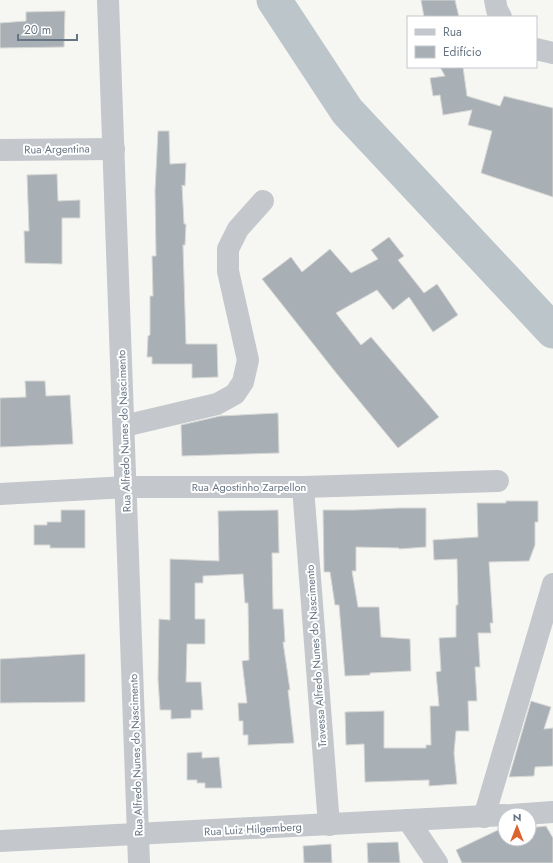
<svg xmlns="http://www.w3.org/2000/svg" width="553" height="863" viewBox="0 0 553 863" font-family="Jost,sans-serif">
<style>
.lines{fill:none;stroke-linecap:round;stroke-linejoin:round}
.river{stroke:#bbc5ca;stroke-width:35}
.building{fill:#a9b0b5;stroke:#d7d8d6}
.minor{stroke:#c4c7cb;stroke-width:22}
.labels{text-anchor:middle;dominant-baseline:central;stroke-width:4;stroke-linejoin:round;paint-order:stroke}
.street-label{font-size:11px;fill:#667483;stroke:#fff}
</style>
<rect width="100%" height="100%" fill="#f6f6f3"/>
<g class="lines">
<polyline class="river" points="274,0 347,111 553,331"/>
</g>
<g class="building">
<polygon points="421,0 455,0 459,17 424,17"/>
<polygon points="65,11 64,47 0,48 0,23 26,21 26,12"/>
<polygon points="440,67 463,67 467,96 500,106 504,96 553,108 553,197 481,173 492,131 468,125 472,110 443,115 440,95 433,96 430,78 445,76"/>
<polygon points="158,131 169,131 170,164 186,163 185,186 182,185 184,224 186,224 185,245 183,245 186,344 217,344 218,377 192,378 192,364 152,364 152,357 147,357 148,336 150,335 150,296 153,296 152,256 156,256 155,191"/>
<polygon points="57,174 58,201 80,200 80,218 62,218 62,264 25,263 24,231 29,231 27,175"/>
<polygon points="389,237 404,256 398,260 424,293 437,284 458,315 433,332 409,297 393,310 377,290 336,313 361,345 371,337 439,417 398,448 337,374 262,279 291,257 302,272 330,249 351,273 378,259 371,250"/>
<polygon points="25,381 45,381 46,396 70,395 73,444 0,447 0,398 26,397"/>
<polygon points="278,413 279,453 182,456 181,425 220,416"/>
<polygon points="506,501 538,501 538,522 535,522 535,545 529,561 489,562 493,623 490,623 491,633 478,633 480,667 475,667 477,701 468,701 469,731 456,731 454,753 457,784 429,786 429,780 365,782 364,744 346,745 345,712 384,711 384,748 426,748 426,745 431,745 430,706 439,706 436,672 441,671 439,638 456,637 456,605 458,605 457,559 434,560 433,540 478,537 477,503 506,503"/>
<polygon points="399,508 426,508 426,547 399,549 399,548 356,547 356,571 352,571 358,607 379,607 381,637 410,639 411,671 370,673 370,675 345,676 339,605 335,605 330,572 324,572 323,510 355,510"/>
<polygon points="61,510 85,510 85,548 50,548 50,545 34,545 34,525 47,525 47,522 61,522"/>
<polygon points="278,510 279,553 272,553 273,609 283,609 285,642 283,642 290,690 288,690 294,743 248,745 248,735 243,735 243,721 239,721 238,703 247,703 242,661 249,660 248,603 245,603 243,574 203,576 203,583 195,583 195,619 205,619 205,644 187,644 186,682 201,682 203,710 191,710 191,718 171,719 171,710 160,710 158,679 159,619 170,620 170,559 219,561 218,511"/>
<polygon points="85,654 85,702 0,703 0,659"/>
<polygon points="531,701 551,707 544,729 553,728 553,766 535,767 534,776 509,777"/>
<polygon points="202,752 202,758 219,757 222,788 205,788 205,783 197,783 197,780 187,780 187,753"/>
<polygon points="546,826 553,838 553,863 462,863 456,850 498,830 505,830 505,839 529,839 529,828"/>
<polygon points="398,842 400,863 368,863 367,843"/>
<polygon points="331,844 332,863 304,863 303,846"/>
</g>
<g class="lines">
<g class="minor">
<polyline points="108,0 139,863"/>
<polyline points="495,0 497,10 501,17"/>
<polyline points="536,49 553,53"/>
<polyline points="0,150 114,149"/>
<polyline points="124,426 217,404 235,394 243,382 248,360 228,271 228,249 238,229 263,201"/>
<polyline points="303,487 329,825"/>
<polyline points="0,494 127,487 303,487 498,481"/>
<polyline points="511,815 553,812"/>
<polyline points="484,817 553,584"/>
<polyline points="408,820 437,863"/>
<polyline points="0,841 505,815"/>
</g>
</g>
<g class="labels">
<g class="street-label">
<text transform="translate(57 149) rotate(-1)">Rua Argentina</text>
<text transform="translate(124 431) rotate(-92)">Rua Alfredo Nunes do Nascimento</text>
<text x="249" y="487">Rua Agostinho Zarpellon</text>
<text transform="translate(316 656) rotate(-94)">Travessa Alfredo Nunes do Nascimento</text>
<text transform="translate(136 755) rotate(-92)">Rua Alfredo Nunes do Nascimento</text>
<text transform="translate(253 829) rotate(-3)">Rua Luiz Hilgemberg</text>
</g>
</g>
<rect x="407" y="16" width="130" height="52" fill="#ffffff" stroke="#c2c7cd"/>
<rect x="415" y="29" width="20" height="6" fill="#c4c7cb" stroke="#c2c7cd"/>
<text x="443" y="36" font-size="12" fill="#667483">Rua</text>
<rect x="415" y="46" width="20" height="12" fill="#a9b0b5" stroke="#c2c7cd"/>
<text x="443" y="56" font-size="12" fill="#667483">Edifício</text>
<g transform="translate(517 827)"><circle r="19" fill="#ffffff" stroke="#c2c7cd"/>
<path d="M0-3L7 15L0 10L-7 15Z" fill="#db632e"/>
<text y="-6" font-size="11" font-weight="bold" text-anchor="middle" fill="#667483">N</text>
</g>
<path d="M18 34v6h59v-6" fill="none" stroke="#667483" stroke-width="2"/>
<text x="24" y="34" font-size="12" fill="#667483" stroke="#ffffff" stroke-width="3" paint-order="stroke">20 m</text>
</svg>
